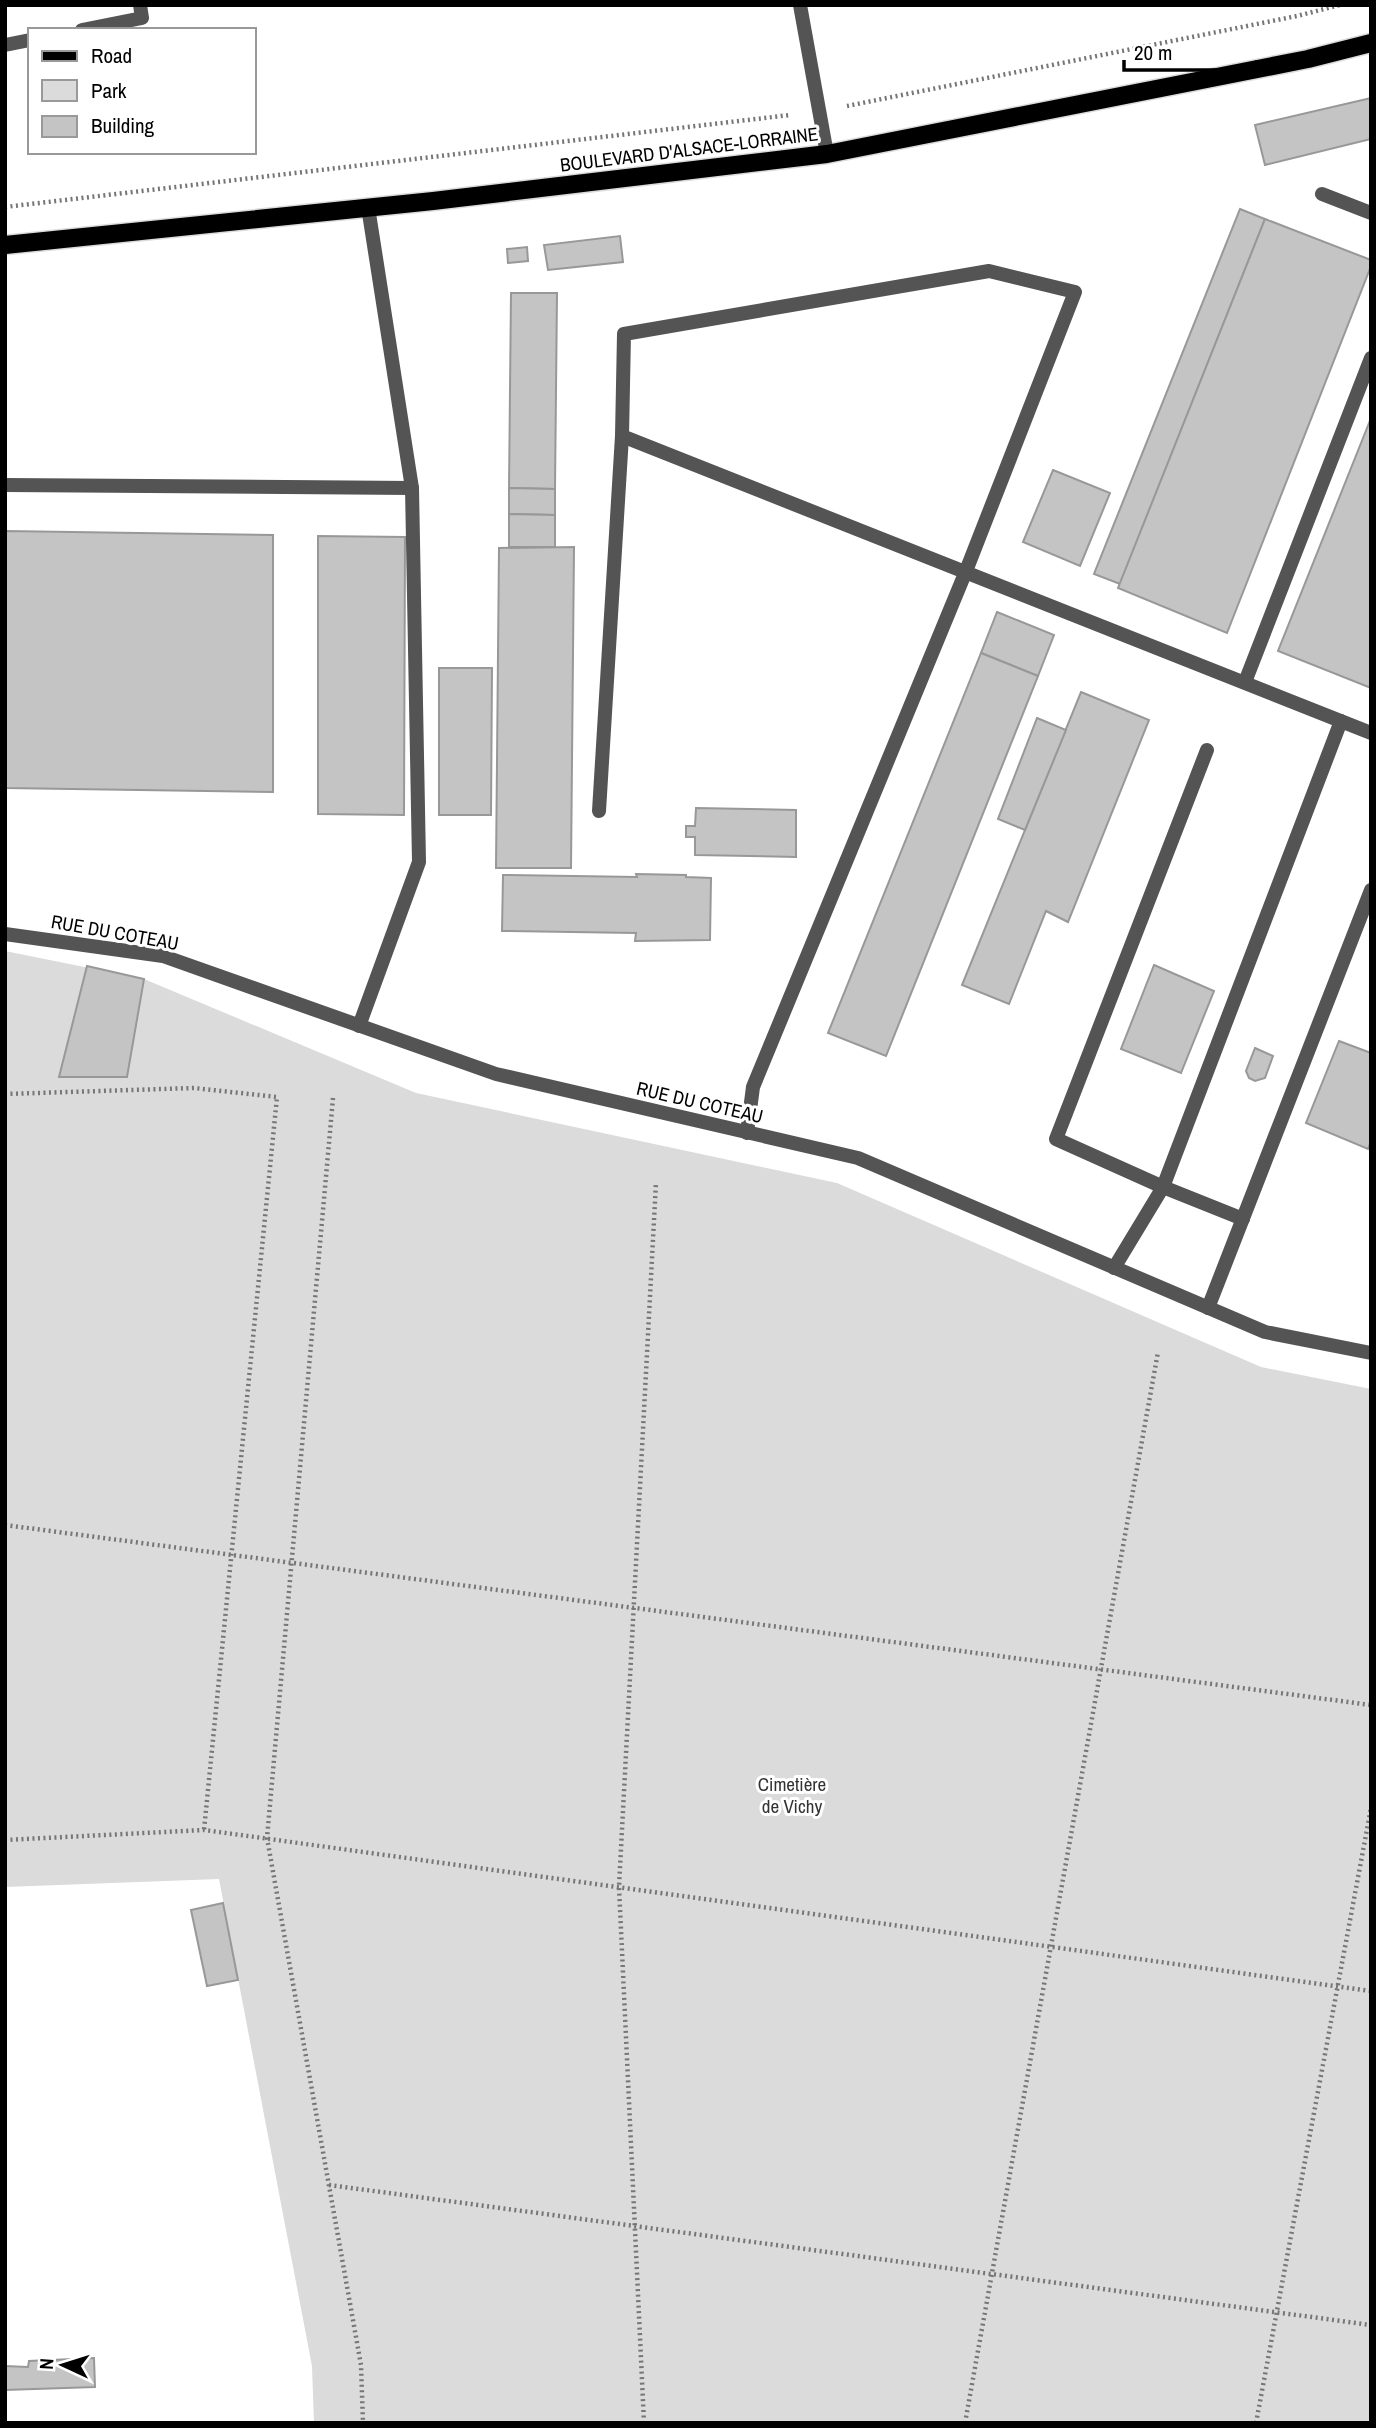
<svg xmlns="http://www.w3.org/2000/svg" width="1376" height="2428" viewBox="0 0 1376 2428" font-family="'Archivo Narrow',sans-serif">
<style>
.green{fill:#dbdbdb}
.building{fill:#c4c4c4;stroke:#989898;stroke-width:2}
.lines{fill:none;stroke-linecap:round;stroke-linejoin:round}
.primary-casing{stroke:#dbdbdb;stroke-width:21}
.path{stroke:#767676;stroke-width:4.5;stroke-dasharray:2 3.5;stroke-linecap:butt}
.service{stroke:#545454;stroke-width:14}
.minor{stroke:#545454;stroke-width:14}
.primary{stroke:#000;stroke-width:18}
.labels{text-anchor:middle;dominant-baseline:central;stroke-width:6;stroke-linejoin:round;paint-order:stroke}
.street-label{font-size:19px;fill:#000;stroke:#fff}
.park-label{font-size:19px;fill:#323232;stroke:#fff}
</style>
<rect width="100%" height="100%" fill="#fff"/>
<polygon class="green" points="5,951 144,979 416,1093 837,1183 1261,1367 1371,1389 1371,2423 314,2423 312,2366 219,1879 5,1887"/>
<g class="building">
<polygon points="1371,98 1371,139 1265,165 1255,125"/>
<polygon points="1240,209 1265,219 1120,584 1094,574"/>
<polygon points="1265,219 1371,260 1371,266 1227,633 1118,588"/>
<polygon points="620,236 623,262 548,270 544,245"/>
<polygon points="527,247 528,261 508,263 507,249"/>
<polygon points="511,293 557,293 555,489 509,488"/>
<polygon points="1371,418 1371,688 1278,651"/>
<polygon points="1053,470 1110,493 1080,566 1023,542"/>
<polygon points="509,488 555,489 555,515 509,514"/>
<polygon points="509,514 555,515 555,547 509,547"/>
<polygon points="5,531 273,535 273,792 5,788"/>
<polygon points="318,536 405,537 404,815 318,814"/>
<polygon points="574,547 571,868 496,868 499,548"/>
<polygon points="997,612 1054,635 1038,676 981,653"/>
<polygon points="981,653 1038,676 886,1056 828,1033"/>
<polygon points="439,668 492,668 491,815 439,815"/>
<polygon points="1081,692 1149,720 1068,922 1046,911 1009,1004 962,985"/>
<polygon points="1037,718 1066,730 1025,830 998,819"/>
<polygon points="696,808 796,810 796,857 695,855 695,837 686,837 686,826 695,826"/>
<polygon points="636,874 686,875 686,877 711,878 710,940 635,941 636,933 502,931 503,875 637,877"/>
<polygon points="1154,965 1214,991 1181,1073 1121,1049"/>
<polygon points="87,966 144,979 127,1077 59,1077"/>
<polygon points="1339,1041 1371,1053 1371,1141 1368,1149 1306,1123"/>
<polygon points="1255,1048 1273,1056 1265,1078 1255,1081 1249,1078 1246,1071"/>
<polygon points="223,1903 238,1980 207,1986 191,1910"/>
<polygon points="94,2358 95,2387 5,2390 5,2366 28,2367 29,2361"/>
</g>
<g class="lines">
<defs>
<polyline id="primary" points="5,245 433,201 827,154 1308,59 1371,43"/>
</defs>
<use href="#primary" class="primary-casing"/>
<g class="path">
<polyline points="847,106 1297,16 1340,5"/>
<polyline points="5,207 790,115"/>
<polyline points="5,1094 194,1088 277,1097 204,1830"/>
<polyline points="333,1098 267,1838 361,2365 363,2423"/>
<polyline points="5,1525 1371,1705"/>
<polyline points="5,1840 204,1830 1371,1991"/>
<polyline points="329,2185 1371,2325"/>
<polyline points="644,2423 619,1887 656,1182"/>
<polyline points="965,2423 1158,1352"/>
<polyline points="1256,2423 1371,1808"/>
</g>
<g class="service">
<polyline points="800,5 827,154"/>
<polyline points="82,30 142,18 140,5"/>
<polyline points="5,45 30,40"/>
<polyline points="1322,194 1371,213"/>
<polyline points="5,485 412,488"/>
<polyline points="1245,682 1371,358"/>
<polyline points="1207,750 1056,1139 1163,1187 1341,721"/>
<polyline points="599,811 622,436"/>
<polyline points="359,1026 419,862 412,488 368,207"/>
<polyline points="747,1133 753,1087 966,571 1075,292 989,271 624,334 622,436 1371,733"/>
<polyline points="1114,1268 1163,1187 1243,1219"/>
<polyline points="1208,1308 1371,890"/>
</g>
<polyline class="minor" points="5,934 163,956 496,1074 858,1158 1265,1332 1371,1353"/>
<use href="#primary" class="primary"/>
</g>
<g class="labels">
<g class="street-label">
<text transform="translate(689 149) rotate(-7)">BOULEVARD D'ALSACE-LORRAINE</text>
<text transform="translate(115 932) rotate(10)">RUE DU COTEAU</text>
<text transform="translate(700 1102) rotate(13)">RUE DU COTEAU</text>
</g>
<g class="park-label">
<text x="792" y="1784">Cimetière<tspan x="792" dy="22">de Vichy</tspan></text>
</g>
</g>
<rect width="1376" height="2428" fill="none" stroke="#000000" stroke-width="14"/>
<rect x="28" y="28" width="228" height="126" fill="#ffffff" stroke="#999999" stroke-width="2"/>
<rect x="42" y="51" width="35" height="10" fill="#000000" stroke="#999999" stroke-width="2"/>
<text x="91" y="63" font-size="21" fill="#000000">Road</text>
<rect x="42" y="80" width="35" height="21" fill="#dbdbdb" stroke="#999999" stroke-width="2"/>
<text x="91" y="98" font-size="21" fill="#000000">Park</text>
<rect x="42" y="116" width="35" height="21" fill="#c4c4c4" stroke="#999999" stroke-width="2"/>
<text x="91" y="133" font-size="21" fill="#000000">Building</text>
<g transform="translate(63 2365) rotate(274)" stroke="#ffffff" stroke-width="5" paint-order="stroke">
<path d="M0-5L12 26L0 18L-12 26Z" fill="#000000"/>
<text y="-10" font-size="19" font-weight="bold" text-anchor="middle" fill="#000000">N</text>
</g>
<path d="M1124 60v10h133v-10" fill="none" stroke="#000000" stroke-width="3.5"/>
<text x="1134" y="60" font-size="21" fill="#000000" stroke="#ffffff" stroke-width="5" paint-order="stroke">20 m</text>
</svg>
